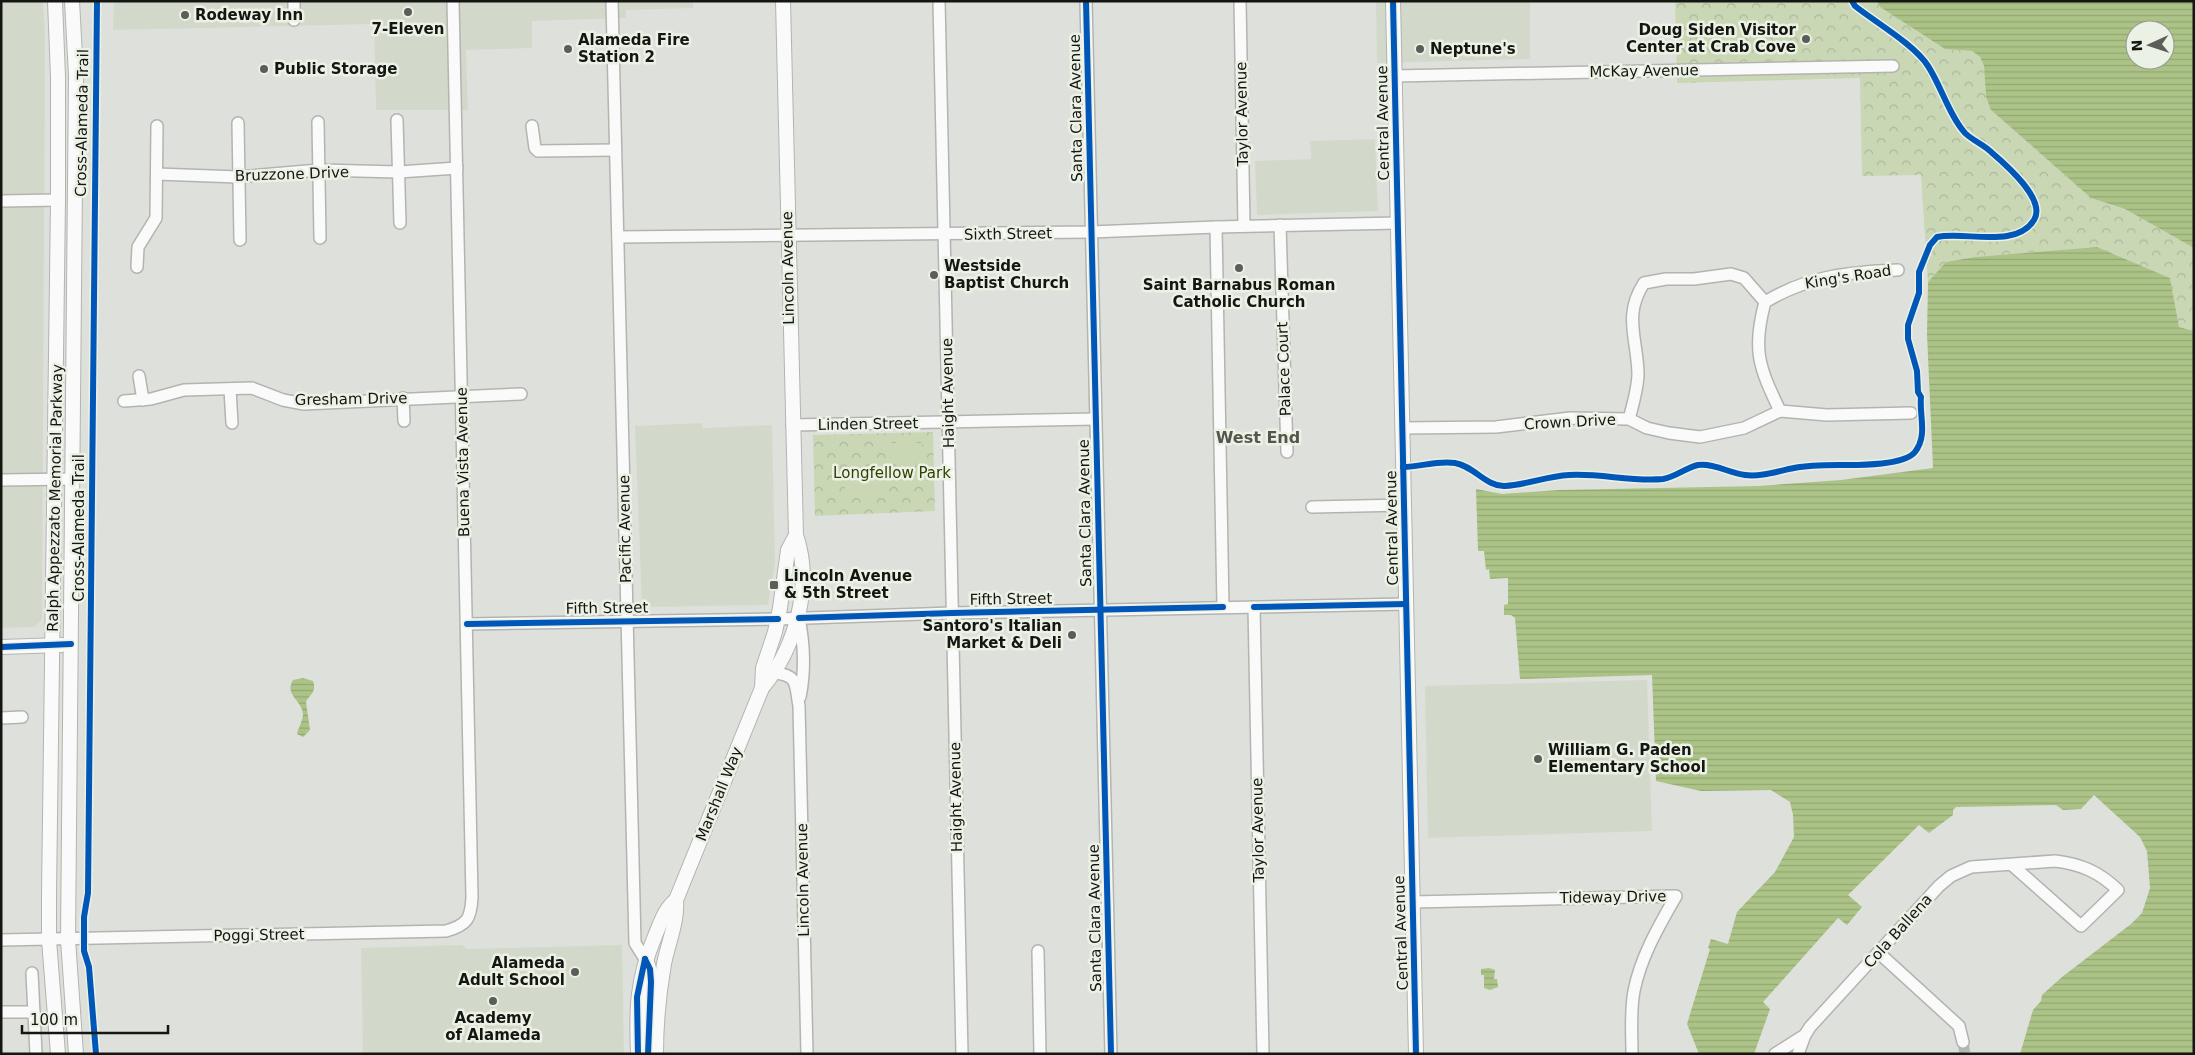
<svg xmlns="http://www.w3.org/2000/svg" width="2195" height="1055" viewBox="0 0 2195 1055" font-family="'DejaVu Sans',sans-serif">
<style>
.built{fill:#d2d9cb}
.park{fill:url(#park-crowns)}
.pitch{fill:#c9d7b5}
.water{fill:url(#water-rules);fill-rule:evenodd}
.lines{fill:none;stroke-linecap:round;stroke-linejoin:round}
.minor-tunnel{stroke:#b6b8b3;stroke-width:11;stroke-dasharray:11 5.5;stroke-linecap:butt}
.minor-casing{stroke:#b3b4b0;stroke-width:14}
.tertiary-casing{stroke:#b3b4b0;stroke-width:16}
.minor{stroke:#fafafa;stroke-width:11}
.tertiary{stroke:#fafafa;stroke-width:14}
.cycleway-casing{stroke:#ecf1e5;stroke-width:9}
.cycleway{stroke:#0057b8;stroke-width:6}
.poi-dot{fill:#5b5d58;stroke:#ecf1e5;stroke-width:2}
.labels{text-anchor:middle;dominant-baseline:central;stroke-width:5;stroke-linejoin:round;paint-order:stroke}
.poi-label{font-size:15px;font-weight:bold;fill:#141612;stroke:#ecf1e5;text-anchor:start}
.street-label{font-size:15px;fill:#141612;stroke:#ecf1e5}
.park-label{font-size:15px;fill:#2e4101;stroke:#ecf1e5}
.neighbourhood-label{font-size:16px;font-weight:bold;fill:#52564c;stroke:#ecf1e5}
</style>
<defs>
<pattern id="park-crowns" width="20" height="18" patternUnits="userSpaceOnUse" patternTransform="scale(1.25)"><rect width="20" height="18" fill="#c9d7b5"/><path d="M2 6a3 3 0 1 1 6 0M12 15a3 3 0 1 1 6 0" fill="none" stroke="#acb89b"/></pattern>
<pattern id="water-rules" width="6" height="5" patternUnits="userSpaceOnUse" patternTransform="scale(1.25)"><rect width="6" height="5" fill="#acc387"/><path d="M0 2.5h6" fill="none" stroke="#93a774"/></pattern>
</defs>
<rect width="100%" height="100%" fill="#dee1db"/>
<g class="built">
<polygon points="1,1 43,1 45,36 42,619 35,627 1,628"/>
<polygon points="114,1 693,1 693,8 626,10 626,18 532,21 532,48 466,50 468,110 376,110 374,24 113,30"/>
<polygon points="1376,1 1530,1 1530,59 1377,63"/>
<polygon points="1375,139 1378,211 1257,215 1255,161 1311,159 1310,141"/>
<polygon points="702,423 703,428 772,425 775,563 768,605 642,607 635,426"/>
<polygon points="1647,680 1652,831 1428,838 1425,686"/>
<polygon points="462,945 467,949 622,945 624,1054 363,1054 361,948"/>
</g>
<g class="park">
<polygon points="1675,1 1877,1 1880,7 1945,49 1972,51 1980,57 1984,66 1986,97 1991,110 2091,198 2125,209 2194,248 2194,331 2179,327 2170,278 2097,247 1975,257 1946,262 1928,282 1921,175 1862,176 1860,78 1677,83"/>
<polygon points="933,432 935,511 815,516 813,435"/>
</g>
<g class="pitch">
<polygon points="888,443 922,443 923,458 888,458"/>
<polygon points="878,473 878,493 845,493 844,474"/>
</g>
<g class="water">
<path d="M 1877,1 L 2194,1 L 2194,248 L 2125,209 L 2091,198 L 1991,110 L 1986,97 L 1984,66 L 1980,57 L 1972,51 L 1945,49 L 1880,7 ZM 2135,30 L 2165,30 L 2165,60 L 2135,60 Z"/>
<polygon points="2097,247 2170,278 2179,327 2194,331 2194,1054 2020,1054 2033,1010 2041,1001 2042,995 2062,977 2131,924 2142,913 2150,888 2147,851 2140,837 2094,795 2081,809 2063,810 2056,805 1956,807 1953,810 1953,815 1929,833 1919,825 1848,895 1862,907 1847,925 1838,918 1763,1002 1770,1009 1754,1054 1699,1054 1687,1024 1710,949 1708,948 1711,939 1728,944 1737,912 1775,872 1794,837 1793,815 1790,802 1771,790 1701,791 1656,781 1652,675 1520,679 1515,618 1511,615 1504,615 1504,605 1508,604 1508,578 1490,579 1489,569 1486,570 1484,551 1478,551 1476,489 1502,494 1559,490 1759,486 1841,480 1933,468 1927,334 1928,282 1946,262 1975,257"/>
<path d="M 303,678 L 313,681 C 317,692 310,694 306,702 L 310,730 L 303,737 L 297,734 C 298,728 303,721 303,714 C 302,700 284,695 293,680 Z"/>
<polygon points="1489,968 1495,970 1494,979 1497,979 1498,987 1490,990 1484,988 1484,975 1481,975 1481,969"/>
</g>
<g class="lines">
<polyline class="minor-tunnel" points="1963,1042 1965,1054"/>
<defs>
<g id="minor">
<polyline points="294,1 294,20"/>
<polyline points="612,1 635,943 645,959"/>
<polyline points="939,1 962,1054"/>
<polyline points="1086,1 1111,1054"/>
<polyline points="1240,1 1244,226"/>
<polyline points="1394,76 1893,66"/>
<polyline points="397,120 400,223"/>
<polyline points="318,122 320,238"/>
<polyline points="238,123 240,240"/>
<polyline points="532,126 535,148 538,151 615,150"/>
<polyline points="157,174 238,177 319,170 399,172 457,168"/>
<polyline points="1,201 58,200"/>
<polyline points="1280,225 1287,452"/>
<polyline points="1216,227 1223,607"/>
<polyline points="618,237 1091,232 1216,227 1398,223"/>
<polyline points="137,267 138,247 156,218 157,126"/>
<polyline points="139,376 143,400"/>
<polyline points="230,389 232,423"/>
<polyline points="403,398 404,421"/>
<polyline points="124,401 151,399 184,390 252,388 283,400 304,404 521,394"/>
<path d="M 1780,411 C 1759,367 1752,350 1765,302 C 1808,276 1849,272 1898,270"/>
<path d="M 1629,419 C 1633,404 1638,388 1638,373 C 1637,338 1623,315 1644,283 L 1666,279 L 1694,279 L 1731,274 L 1744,278 L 1765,302"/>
<polyline points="792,425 1095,419"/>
<polyline points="1402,428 1496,427 1570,418 1629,419 1647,428 1669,433 1700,437 1744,428 1780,411 1827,415 1911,413"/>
<polyline points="1,480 72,479"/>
<polyline points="1312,507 1404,505"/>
<polyline points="1254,607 1263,1054"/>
<path d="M 799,618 C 804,643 805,672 800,697"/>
<polyline points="467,624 778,619 952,613 1406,604"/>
<path d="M 775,673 C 799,675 795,686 799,706 L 807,1054"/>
<polyline points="1,718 22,717"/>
<path d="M 1412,902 L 1676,896 C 1659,926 1641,956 1634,991 C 1630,1012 1632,1033 1632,1054"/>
<path d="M 1,940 L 446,931 C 467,925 471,919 472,897 L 453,1"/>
<polyline points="1038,951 1040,1054"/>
<polyline points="1879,953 1959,1026 1963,1042"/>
<polyline points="32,973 36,1054"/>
<polyline points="1,1012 34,1012"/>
<polyline points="1775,1054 1805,1035"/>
<path d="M 1798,1054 L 1805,1035 L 1810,1027 L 1939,886 L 1951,876 L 1971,867 L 2055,861 C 2081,864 2099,872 2118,890 L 2081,926 L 2012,865"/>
</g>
<g id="tertiary">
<polyline points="55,1 58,77 58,200 49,894 49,940 58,1054"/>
<polyline points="72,1 76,75 68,940 76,1054"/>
<polyline points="1393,1 1416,1054"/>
<polyline points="1,647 62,645"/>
<polyline points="762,688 763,668 775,632 780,608 788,550 796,535"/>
<path d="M 646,961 C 656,979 648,1011 648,1033"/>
<path d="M 638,1054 C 636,1008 637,979 655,936 C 661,922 664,910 676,900 L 762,688 C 796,648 813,585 796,535 L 783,1"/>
<path d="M 656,1054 C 656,1024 659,993 664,964 C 668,943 678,921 676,900"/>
</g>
</defs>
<use href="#minor" class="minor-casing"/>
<use href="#tertiary" class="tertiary-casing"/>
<use href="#minor" class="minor"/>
<use href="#tertiary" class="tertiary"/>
<defs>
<g id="cycleway">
<polyline points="1086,1 1111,1054"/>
<polyline points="1393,1 1416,1054"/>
<path d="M 1403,467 C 1421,467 1437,460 1455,463 C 1474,466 1486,487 1505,486 C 1526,485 1547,476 1569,475 C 1600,473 1632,482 1663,479 C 1676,477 1687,467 1698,465 C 1714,463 1729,473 1745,475 C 1762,477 1778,471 1794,468 C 1809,465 1824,465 1839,465 C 1856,465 1904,466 1915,452 C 1928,435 1919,416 1921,397 L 1918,392 L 1917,371 L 1908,339 L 1908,325 L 1919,293 L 1919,272 L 1930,245 L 1937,237 C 1965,231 2016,249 2034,220 C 2047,199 2004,163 1990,151 C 1982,144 1972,140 1965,133 C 1950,117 1941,86 1928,66 C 1915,45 1875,22 1855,6 L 1852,1"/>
<polyline points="1254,607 1406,604"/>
<polyline points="799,618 952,613 1223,607"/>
<polyline points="467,624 778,619"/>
<polyline points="1,647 71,644"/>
<polyline points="645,959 650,969 651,982 648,1054"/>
<polyline points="96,1054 89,967 84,951 84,917 88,893 97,1"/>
<polyline points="638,1054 637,997 645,959"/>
</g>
</defs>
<use href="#cycleway" class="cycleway-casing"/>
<use href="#cycleway" class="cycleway"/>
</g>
<g class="poi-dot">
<circle cx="408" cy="12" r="5"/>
<circle cx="185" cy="15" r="5"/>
<circle cx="1806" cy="39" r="5"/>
<circle cx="568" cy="49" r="5"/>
<circle cx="1420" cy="49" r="5"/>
<circle cx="264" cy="69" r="5"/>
<circle cx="1239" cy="268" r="5"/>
<circle cx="934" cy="275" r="5"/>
<rect x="769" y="580" width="10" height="10" rx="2.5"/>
<circle cx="1072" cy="635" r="5"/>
<circle cx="1538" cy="759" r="5"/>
<circle cx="575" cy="972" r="5"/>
<circle cx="493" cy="1001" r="5"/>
</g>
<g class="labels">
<g class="poi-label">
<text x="195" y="15">Rodeway Inn</text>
<text x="408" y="29" text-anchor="middle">7-Eleven</text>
<text x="1796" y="30" text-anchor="end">Doug Siden Visitor<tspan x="1796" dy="17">Center at Crab Cove</tspan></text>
<text x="578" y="40">Alameda Fire<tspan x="578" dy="17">Station 2</tspan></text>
<text x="1430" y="49">Neptune's</text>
<text x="274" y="69">Public Storage</text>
<text x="944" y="266">Westside<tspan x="944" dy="17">Baptist Church</tspan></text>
<text x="1239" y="285" text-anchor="middle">Saint Barnabus Roman<tspan x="1239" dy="17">Catholic Church</tspan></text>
<text x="784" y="576">Lincoln Avenue<tspan x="784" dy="17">&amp; 5th Street</tspan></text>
<text x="1062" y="626" text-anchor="end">Santoro's Italian<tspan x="1062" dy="17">Market &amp; Deli</tspan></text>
<text x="1548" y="750">William G. Paden<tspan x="1548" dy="17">Elementary School</tspan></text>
<text x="565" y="963" text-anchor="end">Alameda<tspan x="565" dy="17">Adult School</tspan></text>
<text x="493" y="1018" text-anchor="middle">Academy<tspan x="493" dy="17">of Alameda</tspan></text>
</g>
<g class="street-label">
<text transform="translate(1644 71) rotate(-1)">McKay Avenue</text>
<text transform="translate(1076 108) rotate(-91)">Santa Clara Avenue</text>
<text transform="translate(1242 114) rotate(-91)">Taylor Avenue</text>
<text transform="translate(82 123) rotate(-89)">Cross-Alameda Trail</text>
<text transform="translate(1383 123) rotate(-91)">Central Avenue</text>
<text transform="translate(292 174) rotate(-2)">Bruzzone Drive</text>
<text transform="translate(1008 234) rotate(-1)">Sixth Street</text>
<text transform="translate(788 268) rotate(-91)">Lincoln Avenue</text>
<text transform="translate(1848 277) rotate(-9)">King's Road</text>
<text transform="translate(1284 369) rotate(-92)">Palace Court</text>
<text transform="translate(948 393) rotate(-91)">Haight Avenue</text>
<text transform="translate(351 399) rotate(-1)">Gresham Drive</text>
<text transform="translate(1570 422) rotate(-3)">Crown Drive</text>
<text transform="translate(868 424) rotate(-1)">Linden Street</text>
<text transform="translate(463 462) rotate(-91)">Buena Vista Avenue</text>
<text transform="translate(55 498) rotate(-89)">Ralph Appezzato Memorial Parkway</text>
<text transform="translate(1085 513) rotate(-91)">Santa Clara Avenue</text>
<text transform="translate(79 528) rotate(-90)">Cross-Alameda Trail</text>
<text transform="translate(1392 528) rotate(-91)">Central Avenue</text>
<text transform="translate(625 529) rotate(-91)">Pacific Avenue</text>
<text transform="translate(1011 599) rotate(-1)">Fifth Street</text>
<text transform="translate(607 608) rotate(-1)">Fifth Street</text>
<text transform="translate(719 794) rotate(-68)">Marshall Way</text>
<text transform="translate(956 797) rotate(-91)">Haight Avenue</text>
<text transform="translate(1258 830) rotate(-91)">Taylor Avenue</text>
<text transform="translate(803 880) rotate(-91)">Lincoln Avenue</text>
<text transform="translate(1613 897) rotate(-1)">Tideway Drive</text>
<text transform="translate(1095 918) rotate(-91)">Santa Clara Avenue</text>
<text transform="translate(1898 931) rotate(-48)">Cola Ballena</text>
<text transform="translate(1401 933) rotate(-92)">Central Avenue</text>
<text transform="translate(259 935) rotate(-1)">Poggi Street</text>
</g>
<g class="park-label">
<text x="892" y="473">Longfellow Park</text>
</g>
<g class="neighbourhood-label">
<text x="1258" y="437">West End</text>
</g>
</g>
<rect width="2195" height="1055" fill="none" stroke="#141612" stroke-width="5"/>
<g transform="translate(2150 45) rotate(267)"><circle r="24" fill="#ecf1e5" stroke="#969991"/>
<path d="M0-4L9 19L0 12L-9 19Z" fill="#5b5d58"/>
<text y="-8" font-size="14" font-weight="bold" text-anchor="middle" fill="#141612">N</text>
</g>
<path d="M22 1025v8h146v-8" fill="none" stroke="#141612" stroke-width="2.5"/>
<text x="30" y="1025" font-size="15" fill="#141612" stroke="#ecf1e5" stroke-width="4" paint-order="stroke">100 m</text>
</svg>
